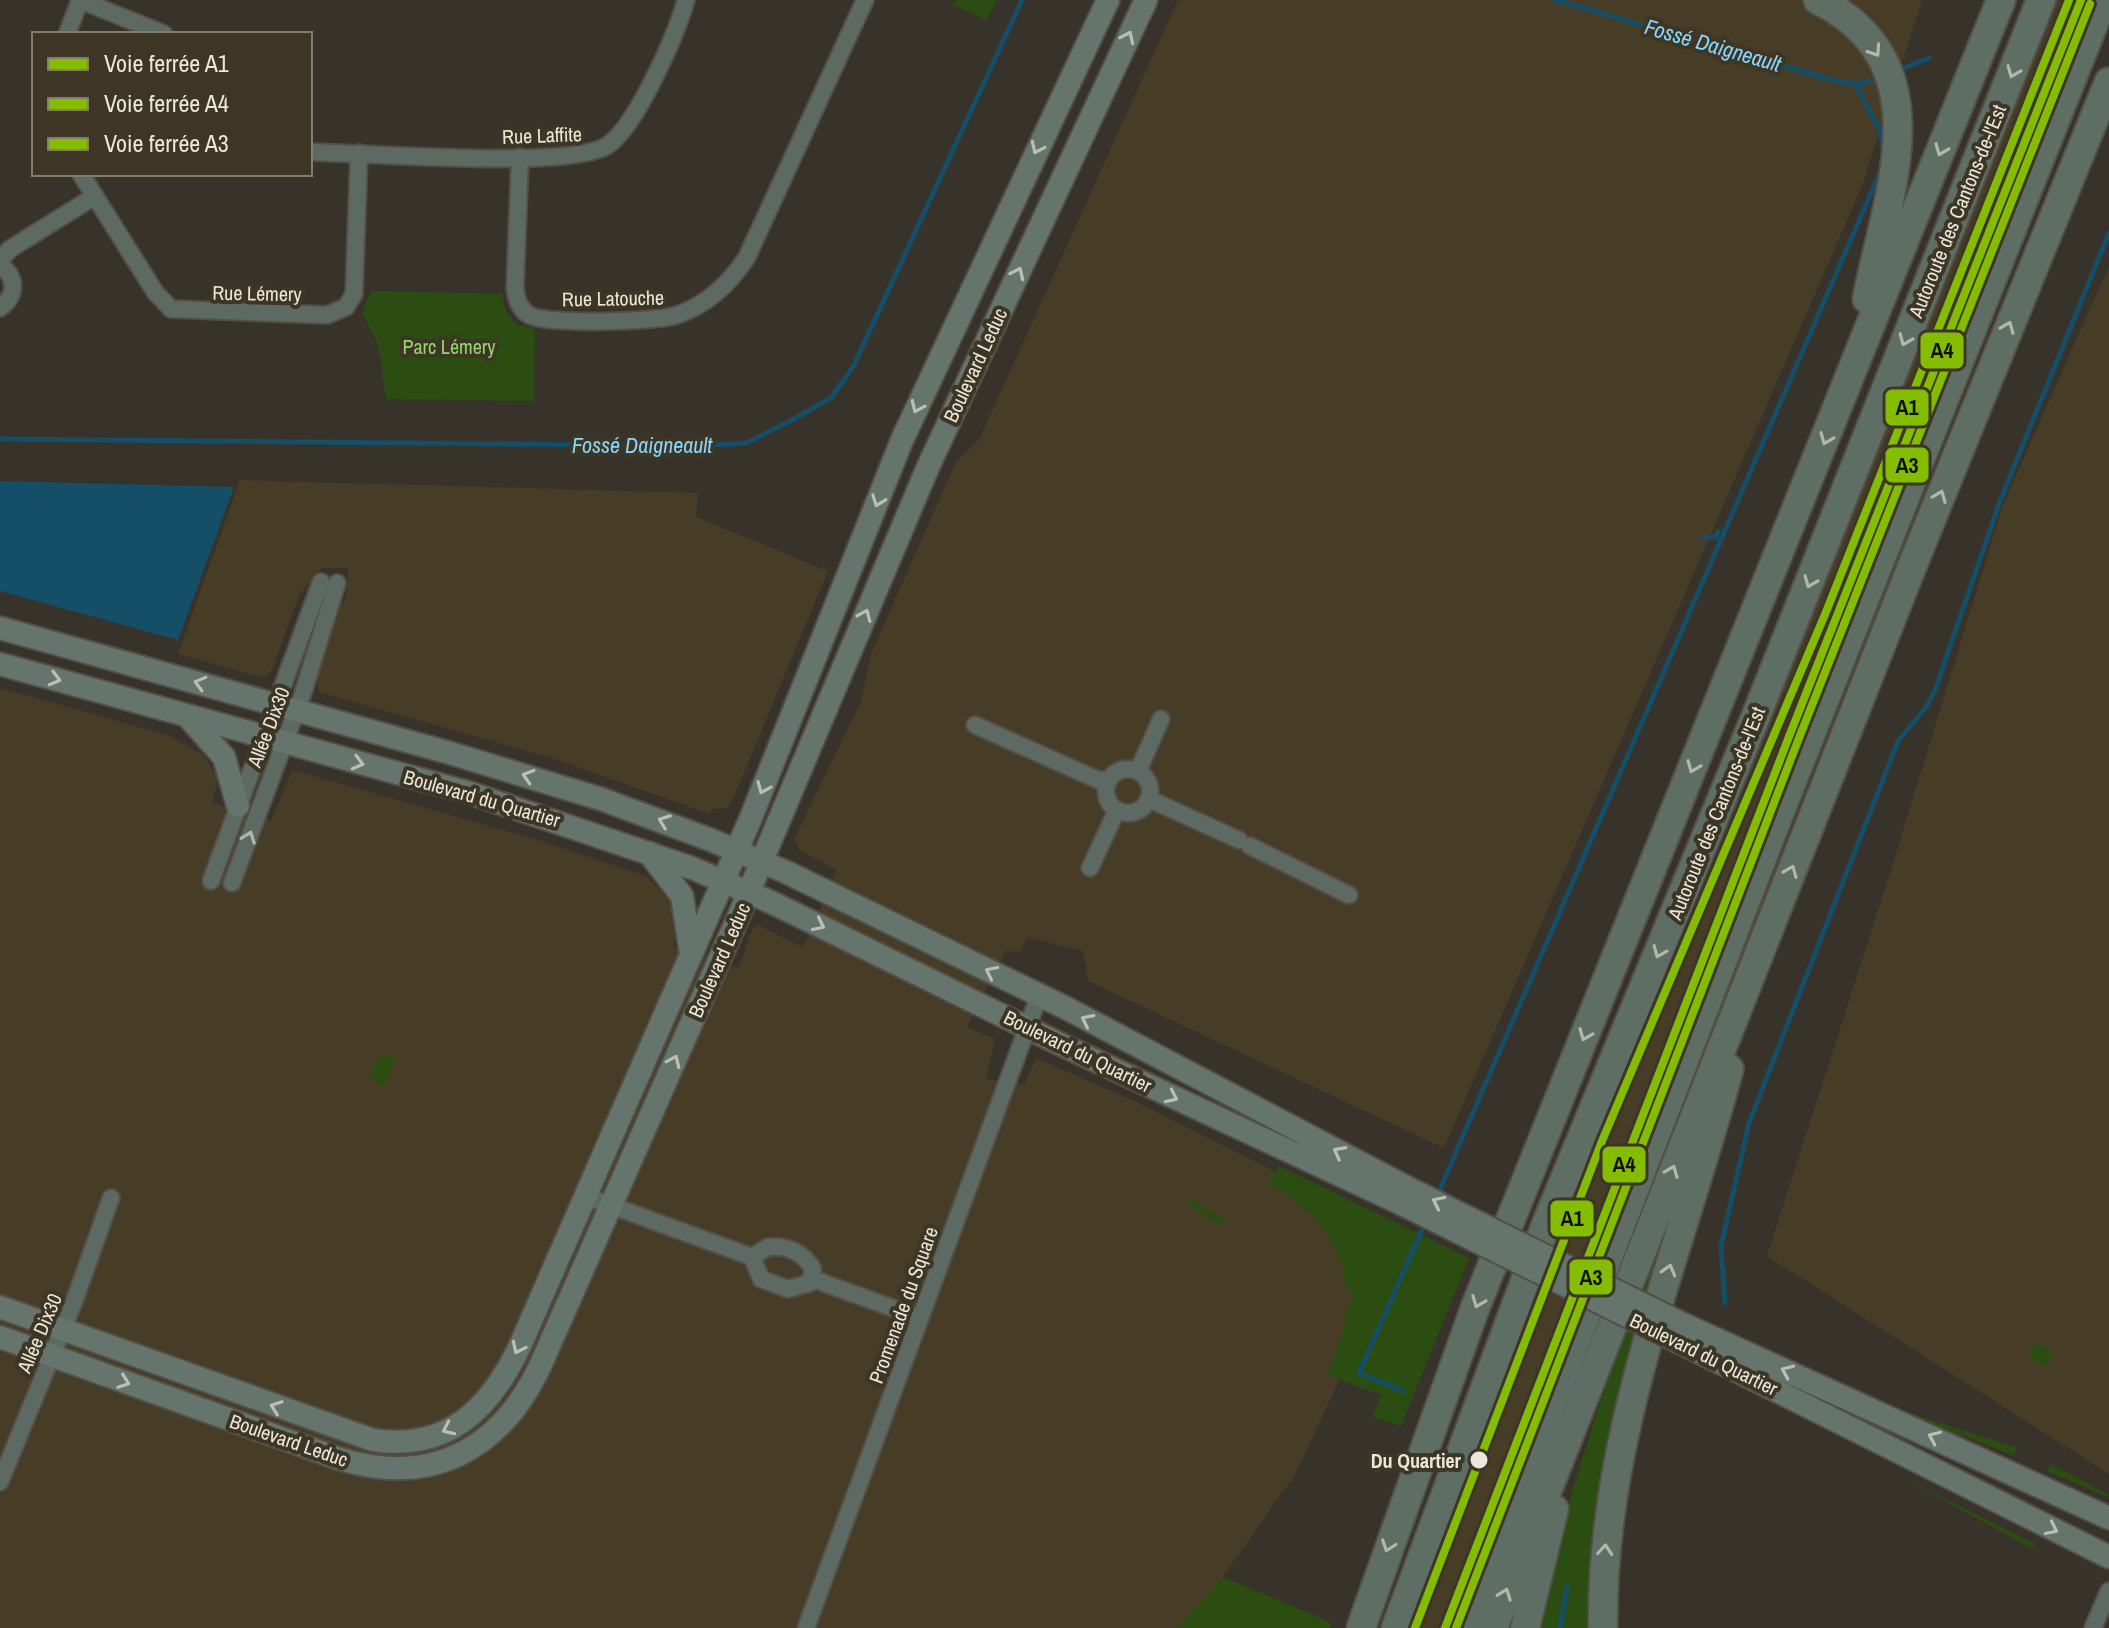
<svg xmlns="http://www.w3.org/2000/svg" width="2109" height="1628" viewBox="0 0 2109 1628" font-family="'Archivo Narrow',sans-serif">
<style>
.built{fill:#473d27}
.green{fill:#2c4d11}
.water{fill:#154e67}
.lines{fill:none;stroke-linecap:round;stroke-linejoin:round}
.stream{stroke:#154e67;stroke-width:5}
.street-casing{stroke:#534f47;stroke-width:20}
.secondary-casing{stroke:#534f47;stroke-width:26}
.highway-casing{stroke:#534f47;stroke-width:32}
.street{stroke:#5d6963;stroke-width:16}
.secondary{stroke:#65746d;stroke-width:22}
.highway{stroke:#5f6e65;stroke-width:28}
.secondary-bridge-casing{stroke:#534f47;stroke-width:26;stroke-linecap:butt}
.secondary-bridge{stroke:#65746d;stroke-width:22}
.rail-1-casing{stroke:#3d3624;stroke-width:14}
.rail-2-casing{stroke:#3d3624;stroke-width:14}
.rail-3-casing{stroke:#3d3624;stroke-width:14}
.rail-1{stroke:#84bd00;stroke-width:8}
.rail-2{stroke:#84bd00;stroke-width:8}
.rail-3{stroke:#84bd00;stroke-width:8}
.oneway{stroke:#bcbfb4}
.oneway2{stroke:#b3b7ac}
.oneway3{stroke:#b2b5ab}
.stop-dot{fill:#ebe7db;stroke:#3d3624;stroke-width:3}
.labels{text-anchor:middle;dominant-baseline:central;stroke-width:8;stroke-linejoin:round;paint-order:stroke}
.street-label{font-size:20px;fill:#ebe7db;stroke:#3d3624}
.park-label{font-size:20px;fill:#94d86d;stroke:#3d3624}
.stop-label{font-size:20px;font-weight:bold;fill:#ebe7db;stroke:#3d3624;text-anchor:end}
.water-label{font-size:22px;font-style:italic;fill:#89d5fd;stroke:#3d3624}
.line-badge{stroke:#3d3624;stroke-width:3}
.pale-badge-label{font-size:22px;text-anchor:middle;font-weight:bold;fill:#111}
</style>
<rect width="100%" height="100%" fill="#37332a"/>
<g class="built">
<polygon points="1178,0 1922,0 1862,186 1444,1148 1088,981 1083,951 1027,937 1019,953 1006,950 967,1027 995,1039 986,1079 1024,1085 1036,1058 1130,1099 1406,1237 1295,1475 1186,1628 0,1628 0,688 167,735 204,755 218,779 212,802 271,821 292,770 541,841 646,876 665,894 677,914 674,947 739,968 752,930 758,925 803,947 837,870 800,851 794,839 861,702 871,654 956,462 979,440"/>
<polygon points="2055,0 2089,0 1453,1628 1409,1628 1533,1294"/>
<polygon points="2109,266 2109,1474 1767,1256 1885,889 2003,505"/>
<polygon points="240,480 698,493 696,517 828,571 736,792 727,808 712,809 710,814 549,757 318,692 318,669 341,604 346,600 348,568 322,568 299,595 272,670 265,678 178,654"/>
</g>
<g class="green">
<polygon points="956,0 997,0 986,20 953,5"/>
<polygon points="371,291 502,294 506,311 517,325 535,328 534,401 386,399 378,344 362,313"/>
<polygon points="390,1055 396,1056 385,1087 369,1077 377,1059"/>
<path d="M 1716,1090 L 1655,1285 L 1597,1628 L 1537,1628 C 1578,1443 1648,1267 1716,1090 Z"/>
<path d="M 1279,1166 L 1469,1258 L 1401,1426 L 1373,1417 L 1381,1395 L 1327,1375 L 1343,1332 L 1347,1306 L 1352,1305 L 1351,1291 L 1346,1290 C 1342,1243 1312,1204 1268,1185 Z"/>
<polygon points="1190,1199 1225,1220 1222,1226 1188,1205"/>
<polygon points="2034,1343 2053,1351 2047,1366 2028,1359"/>
<polygon points="1882,1404 2017,1448 2014,1456"/>
<polygon points="2051,1464 2107,1494 2108,1497 2047,1471"/>
<polygon points="1902,1477 2035,1544 2032,1549"/>
<polygon points="1223,1577 1323,1619 1332,1624 1329,1628 1178,1628"/>
</g>
<polygon class="water" points="0,481 234,487 178,640 0,591"/>
<g class="lines">
<g class="stream">
<polyline points="1555,0 1836,81 1855,84 1872,81"/>
<polyline points="1904,68 1929,58"/>
<polyline points="1855,84 1880,130 1883,148"/>
<polyline points="0,439 697,446 746,443 790,421 831,398 854,365 1022,0"/>
<polyline points="1704,538 1716,537 1718,531"/>
<polyline points="1437,1196 1881,170"/>
<polyline points="1725,1303 1721,1246 1749,1123 1898,741 1927,706 1935,690 2000,501 2109,233"/>
<polyline points="1403,1391 1359,1373 1425,1223"/>
<polyline points="1560,1628 1567,1587"/>
</g>
<defs>
<g id="street">
<polyline points="80,0 164,34"/>
<polyline points="67,34 80,0"/>
<path d="M 310,152 C 365,153 572,170 608,145 C 637,125 676,35 686,0"/>
<path d="M 520,157 L 515,288 C 516,299 519,309 529,315 C 545,325 657,322 677,315 C 706,305 730,283 747,257 L 865,0"/>
<polyline points="81,174 155,292 171,309 327,315 346,307 354,294 359,153"/>
<polyline points="0,260 10,249 95,196"/>
<path d="M 0,265 C 17,277 17,295 0,308"/>
<polyline points="975,725 1098,780 1108,780"/>
<circle cx="1128" cy="791" r="22"/>
<polyline points="1138,771 1161,719"/>
<polyline points="1149,799 1239,840"/>
<polyline points="1250,846 1349,895"/>
<polyline points="1090,868 1117,810"/>
<polyline points="211,881 321,582"/>
<polyline points="232,883 303,693 337,583"/>
<polyline points="585,1196 752,1257"/>
<path d="M 768,1247 C 787,1245 803,1252 813,1269 L 810,1283 L 788,1289 L 761,1279 L 752,1257 Z"/>
<polyline points="813,1279 920,1318"/>
<polyline points="0,1482 74,1302 111,1198"/>
<polyline points="806,1628 1039,996"/>
<polyline points="2093,1628 2109,1591"/>
</g>
<g id="secondary">
<polyline points="0,628 450,753 601,799 711,840 786,872 1066,1008 1408,1188"/>
<polyline points="0,664 470,793 692,868 773,903 1058,1043 1402,1204"/>
<polyline points="190,719 224,757 238,806"/>
<polyline points="649,853 682,896 691,954"/>
<path d="M 0,1307 L 373,1440 C 447,1451 489,1410 519,1348 L 750,820 L 902,440 L 1108,0"/>
<polyline points="1683,1324 2109,1518"/>
<path d="M 0,1337 L 337,1458 C 431,1488 501,1450 541,1364 L 740,913 L 928,467 L 1146,0"/>
<polyline points="1679,1342 2109,1557"/>
</g>
<g id="highway">
<path d="M 1818,0 C 1945,63 1887,194 1867,299"/>
<polyline points="1361,1628 1475,1308 2001,0"/>
<polyline points="1396,1628 1547,1222 1756,716 2041,0"/>
<polyline points="1465,1628 1781,809 2103,0"/>
<polyline points="1493,1628 1911,569 2109,82"/>
<polyline points="1525,1628 1554,1509"/>
<path d="M 1603,1628 C 1600,1435 1680,1253 1729,1069"/>
</g>
</defs>
<use href="#street" class="street-casing"/>
<use href="#secondary" class="secondary-casing"/>
<use href="#highway" class="highway-casing"/>
<use href="#street" class="street"/>
<use href="#secondary" class="secondary"/>
<use href="#highway" class="highway"/>
<defs>
<g id="secondary-bridge">
<polyline points="1408,1188 1683,1324"/>
<polyline points="1402,1204 1679,1342"/>
</g>
</defs>
<use href="#secondary-bridge" class="secondary-bridge-casing"/>
<use href="#secondary-bridge" class="secondary-bridge"/>
<defs>
<polyline id="rail-1" points="1415,1628 1602,1141 1826,612 2069,0"/>
<polyline id="rail-2" points="1445,1628 1790,734 2081,0"/>
<polyline id="rail-3" points="1456,1628 1799,738 2090,4"/>
</defs>
<use href="#rail-1" class="rail-1-casing"/>
<use href="#rail-2" class="rail-2-casing"/>
<use href="#rail-3" class="rail-3-casing"/>
<use href="#rail-1" class="rail-1"/>
<use href="#rail-2" class="rail-2"/>
<use href="#rail-3" class="rail-3"/>
</g>
<defs><path id="oneway-chevron" d="M-2-3.5L2.5 0L-2 3.5" fill="none" stroke-width="1.6" stroke-linecap="round" stroke-linejoin="round" transform="scale(2)"/></defs>
<g class="oneway">
<use href="#oneway-chevron" transform="translate(1128 37) rotate(-65)"/>
<use href="#oneway-chevron" transform="translate(1037 148) rotate(115)"/>
<use href="#oneway-chevron" transform="translate(1018 273) rotate(-65)"/>
<use href="#oneway-chevron" transform="translate(917 407) rotate(114)"/>
<use href="#oneway-chevron" transform="translate(878 501) rotate(110)"/>
<use href="#oneway-chevron" transform="translate(865 615) rotate(-67)"/>
<use href="#oneway-chevron" transform="translate(55 679) rotate(15)"/>
<use href="#oneway-chevron" transform="translate(200 683) rotate(-164)"/>
<use href="#oneway-chevron" transform="translate(358 763) rotate(15)"/>
<use href="#oneway-chevron" transform="translate(528 776) rotate(-163)"/>
<use href="#oneway-chevron" transform="translate(763 788) rotate(113)"/>
<use href="#oneway-chevron" transform="translate(664 821) rotate(-159)"/>
<use href="#oneway-chevron" transform="translate(819 925) rotate(26)"/>
<use href="#oneway-chevron" transform="translate(991 972) rotate(-154)"/>
<use href="#oneway-chevron" transform="translate(1087 1020) rotate(-153)"/>
<use href="#oneway-chevron" transform="translate(674 1061) rotate(-66)"/>
<use href="#oneway-chevron" transform="translate(1172 1097) rotate(25)"/>
<use href="#oneway-chevron" transform="translate(1339 1152) rotate(-152)"/>
<use href="#oneway-chevron" transform="translate(1438 1202) rotate(-154)"/>
<use href="#oneway-chevron" transform="translate(518 1348) rotate(115)"/>
<use href="#oneway-chevron" transform="translate(1787 1371) rotate(-156)"/>
<use href="#oneway-chevron" transform="translate(124 1382) rotate(20)"/>
<use href="#oneway-chevron" transform="translate(276 1407) rotate(-160)"/>
<use href="#oneway-chevron" transform="translate(448 1429) rotate(155)"/>
<use href="#oneway-chevron" transform="translate(1934 1437) rotate(-156)"/>
<use href="#oneway-chevron" transform="translate(2052 1529) rotate(26)"/>
</g>
<g class="oneway2">
<use href="#oneway-chevron" transform="translate(1875 51) rotate(56)"/>
<use href="#oneway-chevron" transform="translate(2013 72) rotate(112)"/>
<use href="#oneway-chevron" transform="translate(1941 150) rotate(112)"/>
<use href="#oneway-chevron" transform="translate(2008 327) rotate(-68)"/>
<use href="#oneway-chevron" transform="translate(1905 340) rotate(112)"/>
<use href="#oneway-chevron" transform="translate(1826 439) rotate(112)"/>
<use href="#oneway-chevron" transform="translate(1940 496) rotate(-68)"/>
<use href="#oneway-chevron" transform="translate(1810 582) rotate(112)"/>
<use href="#oneway-chevron" transform="translate(1693 767) rotate(112)"/>
<use href="#oneway-chevron" transform="translate(1791 871) rotate(-68)"/>
<use href="#oneway-chevron" transform="translate(1659 952) rotate(113)"/>
<use href="#oneway-chevron" transform="translate(1585 1035) rotate(112)"/>
<use href="#oneway-chevron" transform="translate(1672 1171) rotate(-68)"/>
<use href="#oneway-chevron" transform="translate(1669 1270) rotate(-74)"/>
<use href="#oneway-chevron" transform="translate(1478 1302) rotate(111)"/>
<use href="#oneway-chevron" transform="translate(1388 1546) rotate(109)"/>
<use href="#oneway-chevron" transform="translate(1605 1550) rotate(-86)"/>
<use href="#oneway-chevron" transform="translate(1505 1594) rotate(-70)"/>
</g>
<use class="oneway3" href="#oneway-chevron" transform="translate(249 837) rotate(-70)"/>
<circle class="stop-dot" cx="1479" cy="1460" r="10"/>
<g class="labels">
<g class="street-label">
<text transform="translate(542 135) rotate(-2)">Rue Laffite</text>
<text transform="translate(1957 211) rotate(-68)">Autoroute des Cantons-de-l'Est</text>
<text transform="translate(257 293) rotate(1)">Rue Lémery</text>
<text transform="translate(613 298) rotate(-1)">Rue Latouche</text>
<text transform="translate(975 365) rotate(-65)">Boulevard Leduc</text>
<text transform="translate(268 727) rotate(-69)">Allée Dix30</text>
<text transform="translate(482 798) rotate(16)">Boulevard du Quartier</text>
<text transform="translate(1716 813) rotate(-68)">Autoroute des Cantons-de-l'Est</text>
<text transform="translate(719 960) rotate(-66)">Boulevard Leduc</text>
<text transform="translate(1078 1051) rotate(26)">Boulevard du Quartier</text>
<text transform="translate(903 1305) rotate(-70)">Promenade du Square</text>
<text transform="translate(39 1333) rotate(-67)">Allée Dix30</text>
<text transform="translate(1704 1354) rotate(26)">Boulevard du Quartier</text>
<text transform="translate(289 1440) rotate(19)">Boulevard Leduc</text>
</g>
<g class="park-label">
<text x="449" y="346">Parc Lémery</text>
</g>
<g class="stop-label">
<text x="1461" y="1460">Du Quartier</text>
</g>
<g class="water-label">
<text transform="translate(1713 45) rotate(16)">Fossé Daigneault</text>
<text x="642" y="445">Fossé Daigneault</text>
</g>
</g>
<g class="line-badge">
<rect x="1919" y="331" width="46" height="39" rx="8" fill="#84bd00"/>
<rect x="1884" y="388" width="46" height="39" rx="8" fill="#84bd00"/>
<rect x="1884" y="446" width="46" height="38" rx="8" fill="#84bd00"/>
<rect x="1601" y="1145" width="46" height="39" rx="8" fill="#84bd00"/>
<rect x="1549" y="1199" width="46" height="39" rx="8" fill="#84bd00"/>
<rect x="1568" y="1258" width="46" height="38" rx="8" fill="#84bd00"/>
</g>
<g class="pale-badge-label">
<text x="1942" y="358">A4</text>
<text x="1907" y="415">A1</text>
<text x="1907" y="473">A3</text>
<text x="1624" y="1172">A4</text>
<text x="1572" y="1226">A1</text>
<text x="1591" y="1285">A3</text>
</g>
<rect x="32" y="32" width="280" height="144" fill="#3d3624" stroke="#837d6d" stroke-width="2"/>
<rect x="48" y="58" width="40" height="12" fill="#84bd00" stroke="#837d6d" stroke-width="2"/>
<text x="104" y="72" font-size="24" fill="#ebe7db">Voie ferrée A1</text>
<rect x="48" y="98" width="40" height="12" fill="#84bd00" stroke="#837d6d" stroke-width="2"/>
<text x="104" y="112" font-size="24" fill="#ebe7db">Voie ferrée A4</text>
<rect x="48" y="138" width="40" height="12" fill="#84bd00" stroke="#837d6d" stroke-width="2"/>
<text x="104" y="152" font-size="24" fill="#ebe7db">Voie ferrée A3</text>
</svg>
